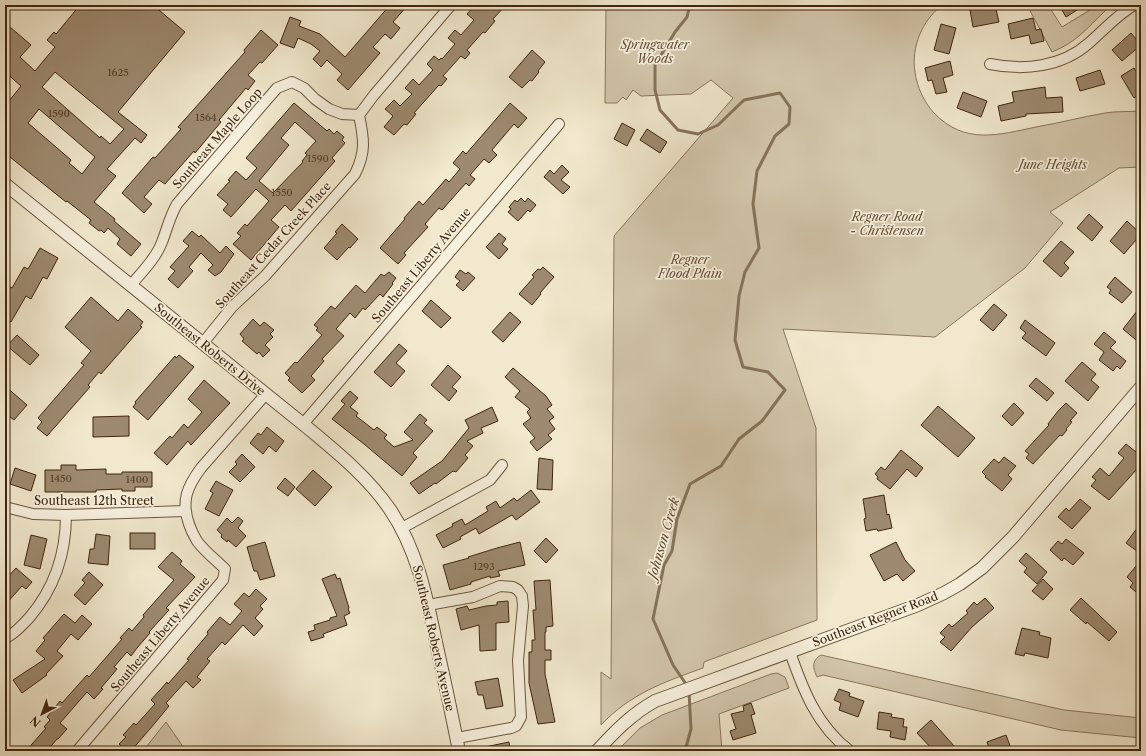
<svg xmlns="http://www.w3.org/2000/svg" width="1146" height="756" viewBox="0 0 1146 756" font-family="'Libre Caslon Text',serif">
<style>
.green{fill:#d3c7ac;stroke:#8a765c}
.lines{fill:none;stroke-linecap:round;stroke-linejoin:round}
.stream{stroke:#877258;stroke-width:3}
.building{fill:#9d8a70;stroke:#41250c;fill-rule:evenodd}
.minor-casing{stroke:#6d563c;stroke-width:12}
.tertiary-casing{stroke:#6d563c;stroke-width:14}
.minor{stroke:#f6f0de;stroke-width:10}
.tertiary{stroke:#f6f0de;stroke-width:12}
.labels{text-anchor:middle;dominant-baseline:central;stroke-width:3.5;stroke-linejoin:round;paint-order:stroke}
.number-label{font-size:10px;fill:#583e25}
.park-label{font-size:12px;font-style:italic;fill:#664e34;stroke:#f6f0de}
.street-label{font-size:12px;fill:#41250c;stroke:#f6f0de}
.water-label{font-size:13px;font-style:italic;fill:#644c32;stroke:#f6f0de}
</style>
<rect width="100%" height="100%" fill="#f1e8cd"/>
<filter id="stains"><feTurbulence type="fractalNoise" baseFrequency=".005" numOctaves="4"/><feColorMatrix values="0 0 0 0 .2 0 0 0 0 .09 0 0 0 0 .02 0 0 0 .5 -.17"/></filter>
<radialGradient id="worn" r=".72"><stop offset=".6" stop-color="#630" stop-opacity="0"/><stop offset="1" stop-color="#630" stop-opacity=".3"/></radialGradient>
<g class="green">
<path d="M 606,5 L 942,5 C 922,21 911,47 915,72 C 917,87 924,102 934,113 C 965,145 998,135 1036,127 C 1059,123 1082,117 1105,113 C 1116,111 1129,112 1141,111 L 1141,167 L 1119,168 L 1050,212 L 1063,223 L 1025,268 L 935,337 L 783,329 L 816,428 L 817,620 L 704,662 L 703,668 C 664,682 630,694 601,725 L 601,672 L 611,679 L 614,236 L 733,98 L 711,80 L 691,94 L 641,96 L 633,90 L 626,100 L 623,97 L 617,103 L 605,103 Z"/>
<path d="M 1027,5 L 1048,5 L 1062,27 L 1098,5 L 1106,5 L 1107,7 L 1105,11 C 1086,29 1077,42 1052,52 Z"/>
<path d="M 821,655 L 1064,710 L 1141,718 L 1141,738 L 1061,730 L 823,675 L 817,677 C 813,668 811,661 821,655 Z"/>
<polygon points="777,673 785,677 789,688 719,714 722,751 617,751 640,728 662,715 771,674"/>
<polygon points="166,722 186,751 143,751"/>
</g>
<g class="lines">
<g class="stream">
<polyline points="688,687 673,665 653,619 664,565 672,551 677,519 690,484 721,466 739,439 762,421 785,390 768,372 743,367 735,340 739,296 745,272 759,248 753,204 757,171 775,136 789,124 790,107 780,93 744,100 718,125 698,134 678,130 660,110 655,90 655,65 675,32 687,17 690,5"/>
<polyline points="685,751 691,729 689,692"/>
</g>
</g>
<g class="building">
<path d="M 80,5 L 153,5 L 185,32 L 118,112 L 147,135 L 141,143 L 135,138 L 107,169 L 116,176 L 94,202 L 115,219 L 114,221 L 141,244 L 131,256 L 117,244 L 120,239 L 108,228 L 104,233 L 101,230 L 99,231 L 89,223 L 91,220 L 67,201 L 66,202 L 5,153 L 5,106 L 21,86 L 5,72 L 5,33 L 10,27 L 31,45 L 20,57 L 35,71 L 55,47 L 47,40 L 54,32 L 56,34 ZM 55,72 L 124,129 L 110,144 L 101,136 L 100,138 L 42,87 ZM 39,109 L 95,157 L 82,174 L 69,163 L 71,160 L 28,123 Z"/>
<polygon points="390,5 408,5 393,22 400,28 391,39 385,34 373,47 380,53 348,90 337,80 342,74 327,60 321,67 313,59 320,51 311,44 298,38 294,48 280,43 290,17 301,21 299,26 320,34 345,57"/>
<polygon points="475,5 506,5 493,19 495,21 485,33 483,32 467,50 470,53 465,59 461,56 443,76 447,79 441,86 439,85 414,113 416,114 407,125 404,124 394,135 384,127 393,116 385,109 394,100 400,106 412,94 405,88 413,79 419,85 433,70 427,64 434,56 439,60 441,58 442,59 455,44 448,38 455,30 461,35 474,20 467,14"/>
<polygon points="995,5 999,22 973,27 970,10"/>
<polygon points="1059,5 1085,5 1066,17"/>
<polygon points="1033,18 1036,30 1041,29 1044,41 1031,44 1029,35 1011,39 1008,24"/>
<polygon points="941,24 956,28 949,54 934,50"/>
<polygon points="261,30 278,45 262,63 260,62 248,75 255,81 248,90 246,88 219,120 221,122 195,153 194,151 165,184 159,180 144,197 152,204 144,213 122,193 153,157 155,158 181,129 178,127 245,52 244,50"/>
<polygon points="1131,33 1141,45 1122,61 1112,50"/>
<polygon points="532,50 545,62 538,71 539,72 532,81 530,80 522,88 509,77"/>
<polygon points="950,61 953,75 943,78 947,92 936,94 932,80 928,81 925,68"/>
<polygon points="1134,68 1141,79 1141,93 1134,98 1121,76"/>
<polygon points="1100,70 1105,84 1080,91 1076,78"/>
<polygon points="1045,87 1046,98 1062,97 1063,112 1026,114 1026,116 1001,121 998,106 1014,102 1012,92"/>
<polygon points="963,92 987,101 981,117 957,108"/>
<path d="M 294,103 L 327,131 L 329,129 L 334,134 L 337,131 L 344,137 L 342,140 L 345,143 L 332,158 L 335,161 L 291,211 L 285,205 L 271,220 L 279,227 L 251,260 L 233,244 L 241,236 L 237,233 L 245,224 L 247,226 L 269,201 L 256,189 L 231,217 L 223,210 L 228,204 L 217,195 L 230,181 L 228,180 L 236,171 L 246,180 L 257,168 L 246,158 ZM 295,122 L 316,141 L 305,153 L 307,155 L 302,161 L 303,162 L 273,193 L 259,181 L 289,145 L 281,138 Z"/>
<polygon points="510,103 527,118 518,128 514,124 492,150 497,155 489,163 484,159 470,175 475,179 469,186 466,183 442,210 439,208 425,224 428,227 404,253 406,255 398,264 380,248 405,219 404,218 419,201 423,205 446,179 449,182 460,169 453,163 463,151 466,154"/>
<polygon points="622,123 635,130 627,146 614,139"/>
<polygon points="647,129 667,142 660,153 640,140"/>
<polygon points="562,165 569,172 561,180 570,187 563,194 544,177 550,170 554,174"/>
<polygon points="521,198 525,202 528,198 536,205 530,212 528,210 518,221 508,212 511,209 509,207 515,200 517,202"/>
<polygon points="1089,214 1103,227 1092,241 1077,228"/>
<polygon points="1127,221 1141,234 1124,254 1110,241"/>
<polygon points="342,224 358,239 350,248 349,247 337,260 324,248 337,233 335,232"/>
<polygon points="192,231 199,237 201,235 220,253 226,246 234,254 221,272 215,276 208,270 213,265 201,253 189,267 193,271 178,288 168,279 175,271 170,267 189,246 183,241"/>
<polygon points="499,233 506,239 502,244 508,249 499,259 486,247"/>
<polygon points="1061,241 1074,252 1064,263 1069,268 1061,277 1043,261"/>
<polygon points="40,248 58,258 47,279 43,277 31,299 26,296 11,322 5,318 5,292 8,286 12,288 24,267 28,269"/>
<polygon points="543,267 554,277 540,293 541,294 532,305 519,294 534,277 532,275 538,269 540,270"/>
<polygon points="460,270 466,274 468,272 475,278 463,291 456,285 460,281 455,277"/>
<polygon points="389,272 396,278 392,283 393,284 383,297 380,294 365,310 363,308 355,318 350,313 336,329 344,336 322,359 324,361 311,376 315,380 302,393 288,380 290,378 285,373 295,362 297,363 322,335 316,330 318,328 314,325 331,306 335,309 356,285 365,293 381,274 384,276"/>
<polygon points="1115,277 1132,292 1122,303 1109,293 1111,290 1107,287"/>
<polygon points="91,297 118,321 128,309 143,322 140,326 142,327 101,374 99,372 88,385 90,387 47,436 37,428 42,422 38,418 84,365 81,363 91,351 65,327"/>
<polygon points="431,300 451,318 441,328 422,311"/>
<polygon points="994,304 1007,315 993,331 980,320"/>
<polygon points="1141,306 1141,334 1136,340 1123,329"/>
<polygon points="510,312 521,322 503,342 492,332"/>
<polygon points="253,319 260,326 264,322 274,330 270,334 273,337 265,345 270,350 263,357 259,352 257,354 242,341 244,339 240,334"/>
<polygon points="1025,320 1055,343 1046,356 1022,338 1026,333 1020,328"/>
<polygon points="1104,332 1116,342 1110,348 1126,361 1120,369 1117,366 1113,371 1099,360 1104,352 1094,344"/>
<polygon points="17,335 39,355 30,365 7,346"/>
<polygon points="399,344 407,351 396,363 405,371 391,387 374,372"/>
<polygon points="179,355 194,367 148,420 133,407 136,403 135,402 175,356 176,358"/>
<polygon points="1082,362 1096,374 1091,380 1099,387 1088,401 1065,381"/>
<polygon points="448,365 461,377 452,387 457,391 449,401 431,385"/>
<polygon points="513,368 546,396 552,405 547,409 554,417 549,421 555,429 548,435 552,439 537,451 530,442 535,438 523,424 531,418 527,412 530,409 515,397 520,391 505,377"/>
<polygon points="1036,378 1054,393 1047,401 1029,386"/>
<polygon points="204,380 230,403 191,445 188,441 167,465 154,453 170,436 172,438 184,424 188,428 202,412 188,399"/>
<polygon points="5,386 27,405 14,420 5,413"/>
<polygon points="350,391 358,398 350,407 358,413 356,416 374,430 377,427 387,435 384,438 394,447 413,440 404,432 420,414 427,420 424,423 433,431 413,453 417,457 402,476 364,444 332,419 345,404 341,401"/>
<polygon points="1014,403 1024,413 1012,426 1002,416"/>
<polygon points="1066,403 1077,413 1070,421 1072,422 1066,429 1067,430 1062,436 1060,435 1033,464 1026,458 1029,454 1025,451 1049,425 1048,424 1058,411"/>
<polygon points="938,406 975,438 958,457 921,425"/>
<polygon points="492,407 498,421 481,428 483,433 467,441 473,446 465,455 468,458 456,472 453,471 436,484 435,483 419,494 410,483 442,461 469,428 465,420"/>
<polygon points="129,416 129,436 93,437 93,417"/>
<polygon points="267,427 284,441 276,452 269,446 263,454 250,443 258,433 261,435"/>
<polygon points="1126,444 1141,456 1141,472 1137,469 1109,500 1091,486 1096,480 1092,477 1100,468 1109,476 1124,458 1118,453"/>
<polygon points="901,450 923,468 916,477 907,469 890,489 877,479 878,477 875,474 881,467 885,470"/>
<polygon points="242,454 255,467 240,482 229,472 237,464 235,462"/>
<polygon points="1004,457 1016,466 1008,475 1012,479 1002,491 985,477 986,476 982,472 994,459 999,463"/>
<polygon points="539,458 553,460 552,490 537,489"/>
<polygon points="61,465 76,465 76,470 106,469 106,474 122,474 122,472 152,472 152,487 135,487 135,491 122,491 122,489 96,490 96,492 45,492 45,470 61,470"/>
<polygon points="15,468 36,475 31,491 10,484"/>
<polygon points="313,470 332,487 315,506 296,489"/>
<polygon points="285,478 295,487 288,496 277,488"/>
<polygon points="216,481 233,490 219,516 205,509 213,493 210,491"/>
<polygon points="531,490 540,502 516,520 512,515 479,534 476,528 460,537 461,539 443,548 436,535 453,526 452,524 462,519 465,525 488,511 486,507 496,501 500,508 514,498 517,501"/>
<polygon points="884,495 887,515 889,514 892,528 878,531 877,529 866,531 864,519 866,518 863,499"/>
<polygon points="1080,499 1091,508 1072,529 1058,517 1066,508 1069,511"/>
<polygon points="238,517 243,521 238,528 246,536 236,547 228,540 227,542 221,537 222,535 217,530 227,518 232,523"/>
<polygon points="1141,523 1141,554 1126,543"/>
<rect x="130" y="533" width="25" height="16"/>
<polygon points="96,534 110,536 108,565 88,563 90,549 94,549"/>
<polygon points="31,535 47,539 40,569 24,565"/>
<polygon points="546,538 558,550 546,563 534,551"/>
<polygon points="1066,539 1084,553 1073,565 1064,558 1062,561 1050,550 1058,541 1062,544"/>
<polygon points="265,542 275,576 260,580 257,571 254,571 247,547"/>
<polygon points="520,542 525,565 498,571 500,576 490,578 490,576 471,582 471,584 450,590 443,565 469,558 468,557 497,548"/>
<polygon points="896,542 905,560 915,571 903,581 897,574 884,581 870,555"/>
<polygon points="172,552 182,561 180,564 195,577 166,608 169,610 149,632 150,633 137,648 131,656 127,652 114,667 117,669 101,688 103,689 94,699 87,692 60,723 67,729 58,739 57,739 47,751 26,751 46,728 44,727 50,720 47,717 60,701 62,703 87,675 89,677 122,639 120,638 129,628 132,631 144,617 143,615 174,580 158,567"/>
<polygon points="1026,553 1047,572 1037,584 1024,572 1027,568 1019,561"/>
<polygon points="1141,560 1141,596 1130,587 1133,583 1127,577"/>
<polygon points="16,568 32,582 26,589 22,586 5,605 5,580"/>
<polygon points="89,572 103,585 85,605 74,595 85,583 82,580"/>
<polygon points="335,574 337,579 340,578 349,608 348,609 350,613 344,616 347,625 323,634 324,637 311,641 308,632 315,630 314,625 330,620 330,618 337,616 322,579"/>
<polygon points="1043,579 1053,589 1043,600 1032,591"/>
<polygon points="550,580 553,626 546,627 546,632 545,632 545,650 551,650 551,660 545,660 545,674 555,722 538,724 529,683 529,652 532,652 532,640 535,640 533,610 536,610 534,581"/>
<polygon points="256,589 267,599 260,606 263,609 255,618 263,626 254,636 243,625 225,645 222,642 207,659 210,661 197,677 201,680 193,688 186,681 166,703 169,706 155,723 131,751 127,751 119,744 126,737 123,735 134,723 136,725 155,704 151,700 167,682 168,684 189,660 187,659 208,634 207,632 220,617 230,625 242,611 234,604 244,593 249,597"/>
<polygon points="985,598 994,608 972,627 951,651 940,642 945,637 940,633 949,624 952,627 968,613 966,611 974,602 977,605"/>
<polygon points="1081,598 1117,632 1109,641 1087,622 1086,624 1070,610"/>
<polygon points="508,601 509,622 496,623 496,650 480,651 479,625 461,630 456,609 467,606 469,610 486,606 497,605 497,602"/>
<polygon points="64,614 75,623 82,615 92,624 78,640 71,634 57,651 63,656 46,674 47,675 22,693 13,680 45,659 36,651 45,640 43,638"/>
<polygon points="1022,628 1040,632 1039,635 1051,638 1048,658 1025,653 1024,656 1015,654"/>
<polygon points="498,678 503,706 486,709 483,695 478,695 475,682"/>
<polygon points="839,689 850,693 849,696 864,701 858,717 839,710 841,703 834,700"/>
<polygon points="751,703 755,714 751,715 756,733 733,740 730,731 736,729 731,714 744,711 743,706"/>
<polygon points="879,712 892,714 891,717 904,719 903,727 907,727 905,740 890,737 891,731 877,729"/>
<polygon points="931,720 954,746 948,751 934,751 917,733"/>
<polygon points="1006,735 1012,751 990,751 987,742"/>
<polygon points="509,742 510,751 486,751 485,747"/>
</g>
<g class="lines">
<defs>
<g id="minor">
<path d="M 990,64 C 1024,71 1062,67 1089,43 C 1104,30 1117,15 1134,5"/>
<path d="M 131,285 C 142,272 156,258 162,242 C 167,229 170,216 177,204 L 277,88 L 292,82 L 304,88 L 315,99 L 329,109 L 342,114 L 359,115"/>
<path d="M 203,343 L 232,307 L 265,276 L 355,174 C 366,152 364,139 359,115 L 374,95 L 451,5"/>
<polyline points="303,424 559,124"/>
<polyline points="5,507 33,514 66,515 185,511"/>
<polyline points="402,528 490,480 502,465"/>
<polyline points="428,605 473,597 500,586 513,587 518,590 522,596 523,606 518,660 521,717 516,726 511,728 457,738"/>
<path d="M 5,638 C 14,635 22,625 29,618 C 54,589 66,553 66,515"/>
<path d="M 790,652 C 803,690 817,726 850,751"/>
<path d="M 77,751 L 223,580 L 225,569 C 216,560 205,552 197,541 C 194,536 191,530 189,524 C 181,501 187,487 201,468 L 266,394"/>
</g>
<g id="tertiary">
<path d="M 5,184 L 303,424 C 334,450 366,475 389,508 C 418,550 427,599 437,647 C 445,682 452,716 459,751"/>
<path d="M 597,751 C 615,731 632,714 655,701 L 918,605 L 944,593 L 960,584 L 982,568 L 1013,537 L 1141,387"/>
</g>
</defs>
<use href="#minor" class="minor-casing"/>
<use href="#tertiary" class="tertiary-casing"/>
<use href="#minor" class="minor"/>
<use href="#tertiary" class="tertiary"/>
</g>
<g class="labels">
<g class="number-label">
<text x="118" y="72">1625</text>
<text x="59" y="113">1590</text>
<text x="206" y="117">1564</text>
<text x="318" y="158">1590</text>
<text x="282" y="192">1550</text>
<text x="61" y="478">1450</text>
<text x="137" y="479">1400</text>
<text x="484" y="566">1293</text>
</g>
<g class="park-label">
<text x="655" y="44">Springwater<tspan x="655" dy="14">Woods</tspan></text>
<text x="1053" y="164">June Heights</text>
<text x="887" y="216">Regner Road<tspan x="887" dy="14">- Christensen</tspan></text>
<text x="690" y="259">Regner<tspan x="690" dy="14">Flood Plain</tspan></text>
</g>
<g class="street-label">
<text transform="translate(217 138) rotate(-49)">Southeast Maple Loop</text>
<text transform="translate(273 245) rotate(-48)">Southeast Cedar Creek Place</text>
<text transform="translate(421 265) rotate(-50)">Southeast Liberty Avenue</text>
<text transform="translate(210 349) rotate(39)">Southeast Roberts Drive</text>
<text x="94" y="500">Southeast 12th Street</text>
<text transform="translate(875 619) rotate(-21)">Southeast Regner Road</text>
<text transform="translate(160 634) rotate(-50)">Southeast Liberty Avenue</text>
<text transform="translate(434 638) rotate(77)">Southeast Roberts Avenue</text>
</g>
<g class="water-label">
<text transform="translate(663 538) rotate(-74)">Johnson Creek</text>
</g>
</g>
<rect width="1146" height="756" fill="none" stroke="#f1e8cd" stroke-width="20"/>
<rect x="6" y="6" width="1134" height="744" fill="none" stroke="#41250c" stroke-width="2"/>
<rect x="10" y="10" width="1126" height="736" fill="none" stroke="#41250c"/>
<g transform="translate(42 714) rotate(221)" stroke="#f6f0de" stroke-width="3" paint-order="stroke">
<path d="M0-3L7 15L0 10L-7 15Z" fill="#41250c"/>
<text y="-6" font-size="11" font-weight="bold" text-anchor="middle" fill="#41250c">N</text>
</g>
<rect width="100%" height="100%" filter="url(#stains)"/>
<rect width="100%" height="100%" fill="url(#worn)"/>
</svg>
